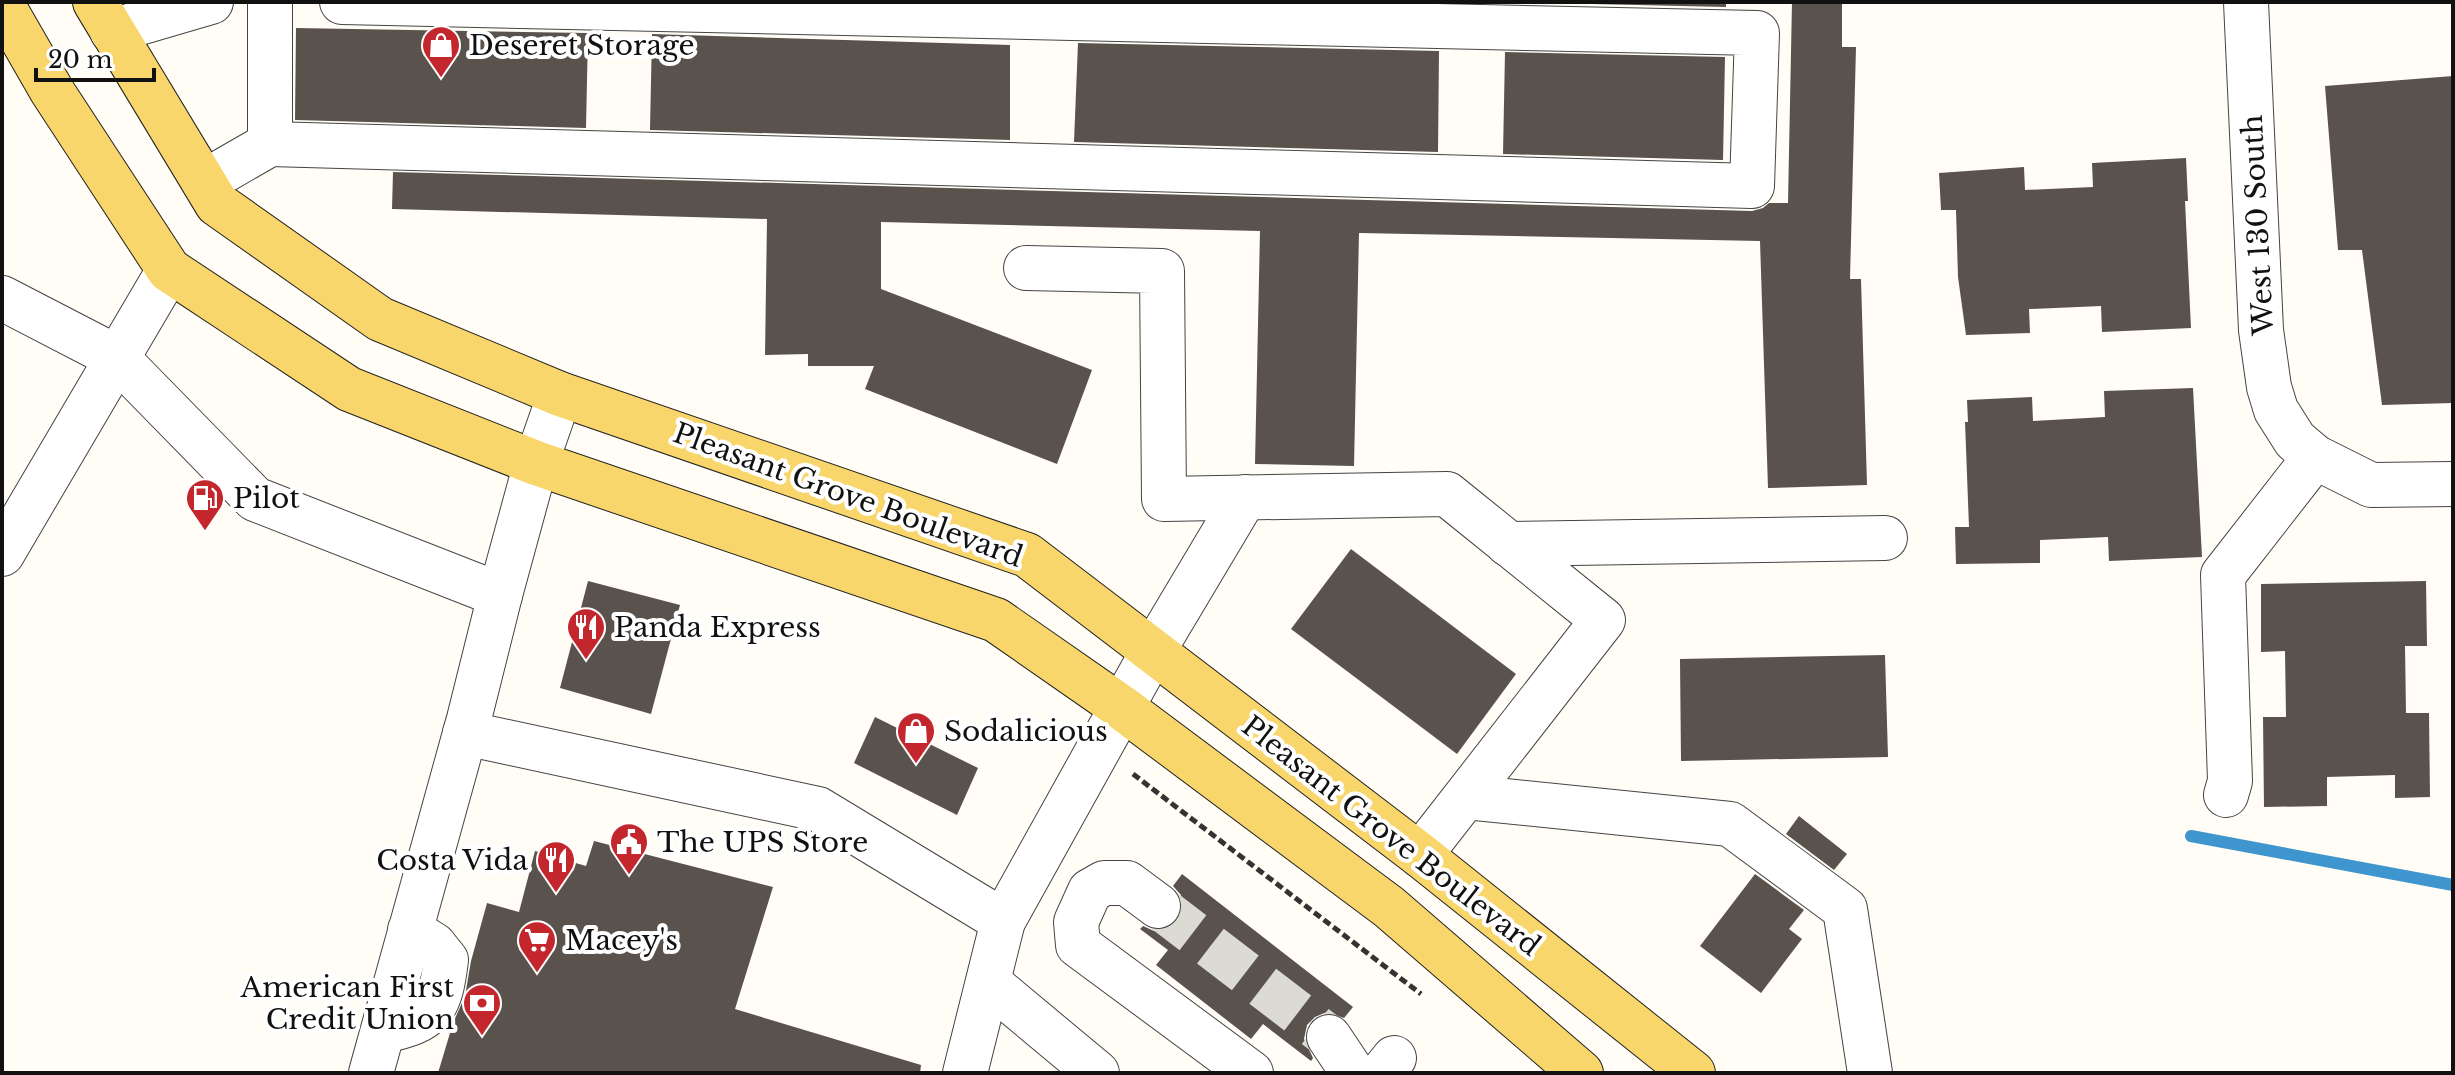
<svg xmlns="http://www.w3.org/2000/svg" width="2455" height="1075" viewBox="0 0 2455 1075" font-family="'Libre Baskerville',serif">
<style>
.lines{fill:none;stroke-linecap:round;stroke-linejoin:round}
.stream{stroke:#3f96cf;stroke-width:12}
.building{fill:#5a524d}
.minor-tunnel{stroke:#dbdad3;stroke-width:44;stroke-dasharray:44 22;stroke-linecap:butt}
.minor-casing{stroke:#444;stroke-width:46}
.major-casing{stroke:#222;stroke-width:46}
.path{stroke:#333;stroke-width:5;stroke-dasharray:8 4;stroke-linecap:butt}
.minor{stroke:#fff;stroke-width:44}
.major{stroke:#f9d66b;stroke-width:44}
.labels{text-anchor:middle;dominant-baseline:central;stroke-width:8;stroke-linejoin:round;paint-order:stroke}
.poi-label{font-size:28px;fill:#111;stroke:#fff;text-anchor:start}
.street-label{font-size:28px;fill:#111;stroke:#fff}
</style>
<rect width="100%" height="100%" fill="#fffdf5"/>
<g class="lines">
<polyline class="stream" points="2191,836 2453,885"/>
</g>
<g class="building">
<polygon points="1506,2 1726,2 1726,7"/>
<polygon points="1792,2 1842,2 1842,47 1856,47 1850,279 1861,279 1867,485 1768,488 1760,241 1359,233 1354,466 1255,464 1260,231 881,222 881,289 1092,370 1057,464 865,389 874,366 808,366 808,354 765,355 767,219 392,209 393,172 1752,211 1763,208 1769,203 1788,203"/>
<polygon points="296,28 588,33 586,128 295,120"/>
<polygon points="652,34 1010,45 1010,140 650,130"/>
<polygon points="1078,43 1439,51 1438,152 1074,142"/>
<polygon points="1505,52 1725,57 1723,160 1503,154"/>
<polygon points="2453,76 2453,403 2382,405 2362,250 2338,250 2325,86"/>
<polygon points="2186,158 2188,201 2185,201 2191,328 2102,332 2101,306 2029,309 2030,333 1966,335 1958,277 1956,210 1941,210 1939,173 2024,167 2025,190 2093,187 2092,163"/>
<polygon points="2193,388 2202,557 2109,561 2108,537 2040,540 2040,563 1956,564 1955,527 1969,527 1965,422 1968,422 1967,400 2032,397 2033,421 2105,417 2104,391"/>
<polygon points="1351,549 1516,674 1457,754 1291,629"/>
<polygon points="588,581 680,605 651,714 560,688"/>
<polygon points="2426,581 2427,646 2405,646 2406,713 2429,713 2430,797 2395,798 2395,775 2327,777 2327,806 2264,807 2263,717 2286,717 2285,651 2261,652 2261,584"/>
<polygon points="1885,655 1888,757 1681,761 1680,659"/>
<polygon points="875,717 978,768 957,815 854,763"/>
<polygon points="1799,816 1847,854 1834,870 1786,834"/>
<polygon points="594,841 773,887 735,1009 921,1065 920,1073 438,1073 453,1023 465,996 471,961 487,903 519,912 535,851 586,866"/>
<polygon points="1182,874 1353,1007 1344,1018 1327,1012 1315,1017 1307,1025 1304,1039 1313,1058 1311,1061 1263,1024 1251,1039 1156,965 1168,950 1140,929 1143,926 1154,931 1167,929 1178,921 1183,908 1181,895 1173,886"/>
<polygon points="1755,874 1804,910 1789,929 1802,939 1761,993 1700,946"/>
</g>
<g class="lines">
<polyline class="minor-tunnel" points="1158,906 1329,1037"/>
<defs>
<g id="minor">
<polyline points="270,2 270,144"/>
<polyline points="2246,2 2261,330 2269,387 2276,410 2295,440 2315,457 2371,485 2453,484"/>
<polyline points="112,31 211,2"/>
<polyline points="204,182 270,144 1752,186 1757,33 342,2"/>
<polyline points="1026,268 1162,271 1164,499 1447,494 1603,620 1420,855"/>
<polyline points="2,298 116,357 255,499 500,595 469,719 371,1073"/>
<polyline points="1508,544 1885,538"/>
<polyline points="2,554 169,270"/>
<polyline points="500,595 536,463 560,394"/>
<polyline points="465,733 818,809 1003,921 1152,653 1245,497"/>
<polyline points="2226,795 2230,781 2223,575 2315,457"/>
<polyline points="1466,797 1730,824 1845,909 1870,1073"/>
<polyline points="1158,906 1127,883 1104,883 1090,891 1076,922 1078,945 1251,1073"/>
<polyline points="989,983 1097,1073"/>
<path d="M 383,1031 C 433,1021 440,1009 446,960 L 434,945 L 410,930"/>
<polyline points="1329,1037 1353,1073"/>
<polyline points="965,1073 1003,921"/>
<polyline points="1382,1073 1394,1058"/>
</g>
<g id="major">
<polyline points="95,2 217,204 380,319 560,394 1027,555 1420,855 1693,1073"/>
<polyline points="2,4 52,91 169,270 349,389 536,463 996,620 1121,707 1389,907 1581,1073"/>
</g>
</defs>
<use href="#minor" class="minor-casing"/>
<use href="#major" class="major-casing"/>
<polyline class="path" points="1133,774 1421,994"/>
<use href="#minor" class="minor"/>
<use href="#major" class="major"/>
</g>
<defs>
<symbol id="shop-pin" viewBox="-11 -11 22 30"><path d="M0 17L-7.5 6A9.5 9.5 0 1 1 7.5 6Z" fill="#c4262e" stroke="#fff"/><path d="M-5-2.5h2.3a2.7 3.5 0 0 1 5.4 0H5L5.5 6h-11ZM-1.5-2.5h3a1.5 2.3 0 0 0-3 0Z" fill="#fff"/></symbol>
<symbol id="fuel-pin" viewBox="-11 -11 22 30"><path d="M0 17L-7.5 6A9.5 9.5 0 1 1 7.5 6Z" fill="#c4262e" stroke="#fff"/><path d="M-5.5-6h7V0h2V4h1.3V-2.5L3-4.5l.8-.8L6-3V5H2.5V1h-1V6h-7ZM-4.2-4.7v3.2H.2V-4.7Z" fill="#fff"/></symbol>
<symbol id="restaurant-pin" viewBox="-11 -11 22 30"><path d="M0 17L-7.5 6A9.5 9.5 0 1 1 7.5 6Z" fill="#c4262e" stroke="#fff"/><path d="M-5-6h1v4h1v-4h1v4h1v-4h1v5L-1.5 .5V6h-2V.5L-5-1ZM5-6V6H3V1.5H1.5Q1.5-4 5-6Z" fill="#fff"/></symbol>
<symbol id="civic-pin" viewBox="-11 -11 22 30"><path d="M0 17L-7.5 6A9.5 9.5 0 1 1 7.5 6Z" fill="#c4262e" stroke="#fff"/><path d="M-.6-6.5H3V-4.5H.6V-3L4-1V1h2V6H-6V1h2V-1L-.6-3ZM-1.2 2.5V6h2.4V2.5Z" fill="#fff"/></symbol>
<symbol id="supermarket-pin" viewBox="-11 -11 22 30"><path d="M0 17L-7.5 6A9.5 9.5 0 1 1 7.5 6Z" fill="#c4262e" stroke="#fff"/><path d="M-6-5.5h2.5l.6 2H6L4.5 2H-2.5L-4.4-4H-6ZM-1.5 3.2a1.3 1.3 0 1 0 .1 0ZM3 3.2a1.3 1.3 0 1 0 .1 0Z" fill="#fff"/></symbol>
<symbol id="bank-pin" viewBox="-11 -11 22 30"><path d="M0 17L-7.5 6A9.5 9.5 0 1 1 7.5 6Z" fill="#c4262e" stroke="#fff"/><path d="M-6-4H6V4H-6ZM0-2.3a2.3 2.3 0 1 0 0 4.6a2.3 2.3 0 1 0 0-4.6Z" fill="#fff"/></symbol>
</defs>
<g fill-rule="evenodd">
<use href="#shop-pin" x="419" y="23" width="44" height="60"/>
<use href="#fuel-pin" x="183" y="476" width="44" height="60"/>
<use href="#restaurant-pin" x="564" y="605" width="44" height="60"/>
<use href="#shop-pin" x="894" y="709" width="44" height="60"/>
<use href="#civic-pin" x="607" y="820" width="44" height="60"/>
<use href="#restaurant-pin" x="534" y="838" width="44" height="60"/>
<use href="#supermarket-pin" x="515" y="918" width="44" height="60"/>
<use href="#bank-pin" x="460" y="981" width="44" height="60"/>
</g>
<g class="labels">
<g class="poi-label">
<text x="469" y="45">Deseret Storage</text>
<text x="233" y="498">Pilot</text>
<text x="614" y="627">Panda Express</text>
<text x="944" y="731">Sodalicious</text>
<text x="657" y="842">The UPS Store</text>
<text x="528" y="860" text-anchor="end">Costa Vida</text>
<text x="565" y="940">Macey's</text>
<text x="454" y="987" text-anchor="end">American First<tspan x="454" dy="32">Credit Union</tspan></text>
</g>
<g class="street-label">
<text transform="translate(2258 225) rotate(-93)">West 130 South</text>
<text transform="translate(848 495) rotate(20)">Pleasant Grove Boulevard</text>
<text transform="translate(1391 836) rotate(38)">Pleasant Grove Boulevard</text>
</g>
</g>
<rect width="2455" height="1075" fill="none" stroke="#111111" stroke-width="8"/>
<path d="M36 68v12h118v-12" fill="none" stroke="#111111" stroke-width="4"/>
<text x="48" y="68" font-size="24" fill="#111111" stroke="#ffffff" stroke-width="6" paint-order="stroke">20 m</text>
</svg>
